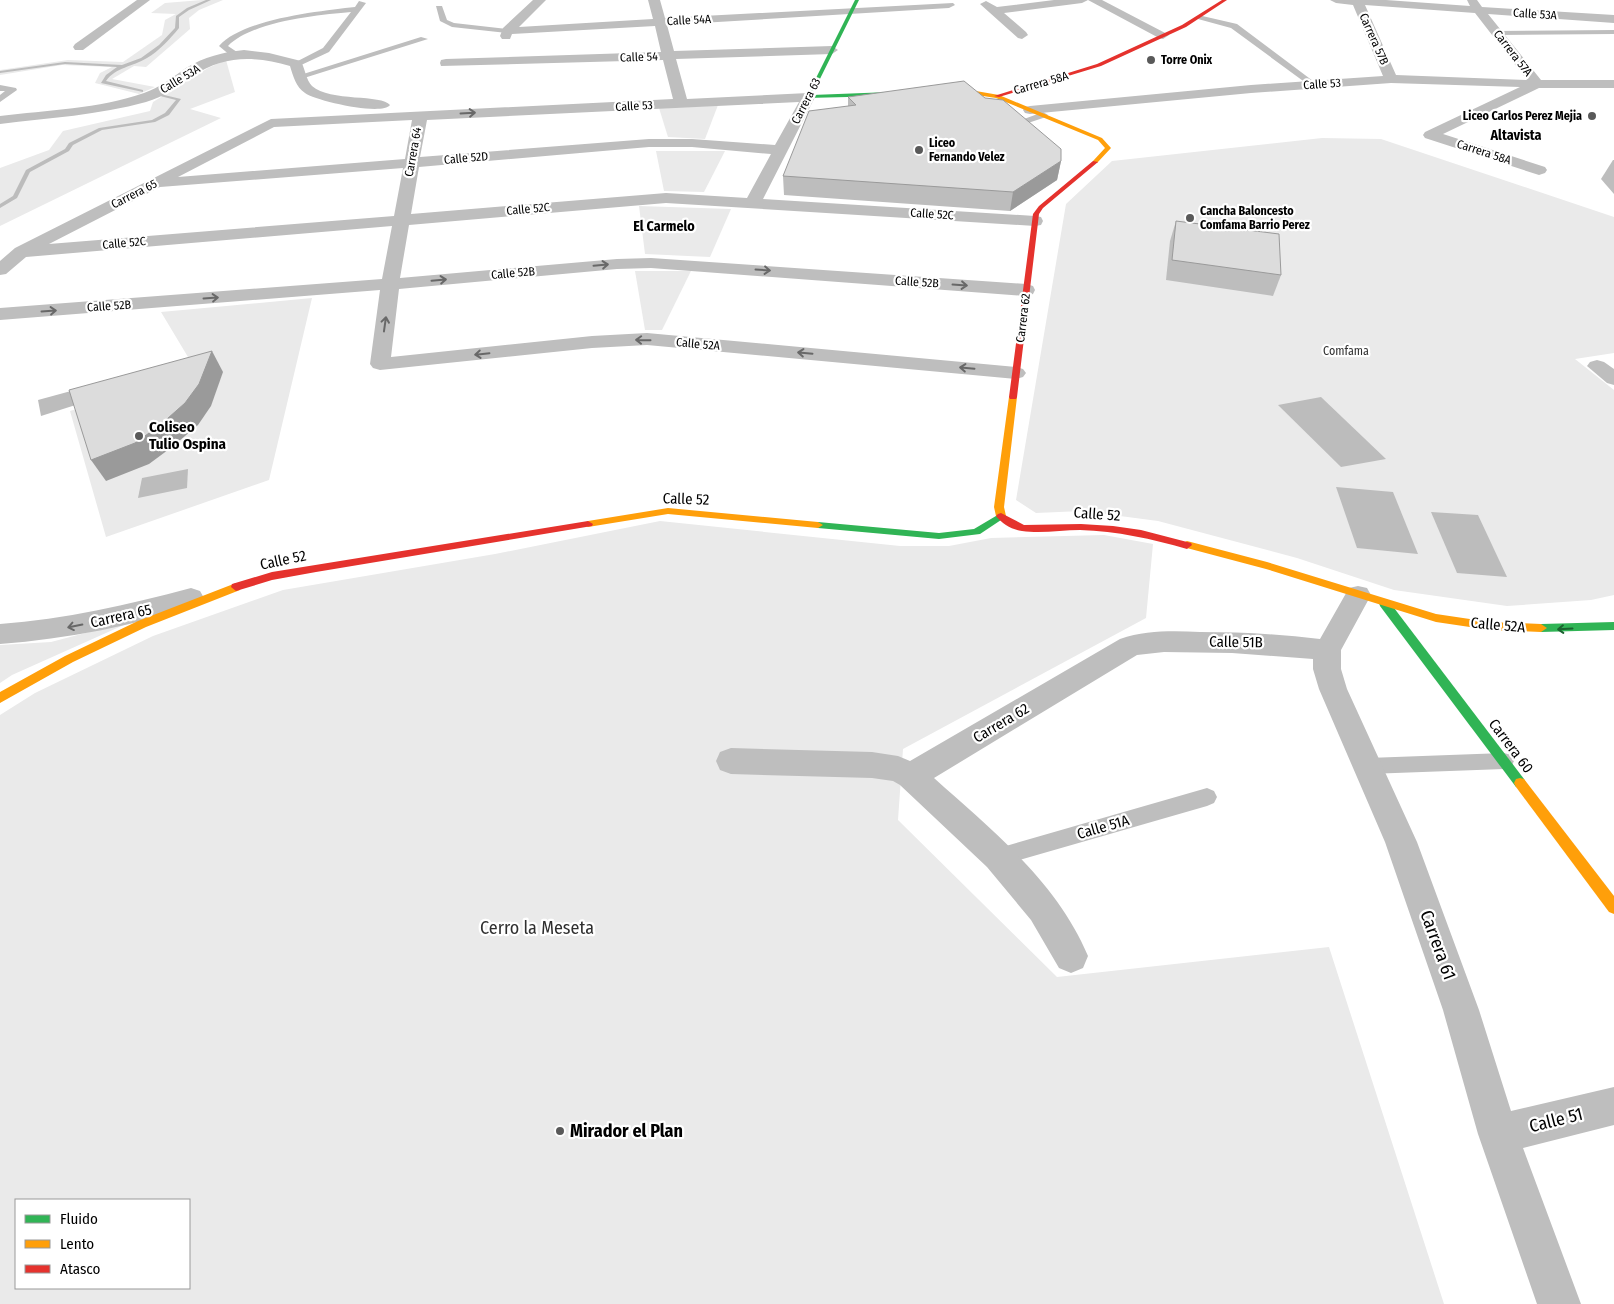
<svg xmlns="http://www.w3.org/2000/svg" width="1614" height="1304" viewBox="0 0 1614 1304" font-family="'Fira Sans Condensed',sans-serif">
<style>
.green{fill:#eaeaea;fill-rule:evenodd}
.water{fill:#bcbcbc}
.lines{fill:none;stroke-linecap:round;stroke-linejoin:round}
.stream{fill:#bcbcbc;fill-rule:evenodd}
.lane{fill:#bebebe;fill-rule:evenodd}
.street{fill:#bebebe;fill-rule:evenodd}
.fast{fill:#30b455;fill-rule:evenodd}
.slow{fill:#ff9f0a;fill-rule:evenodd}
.jam{fill:#e5322d;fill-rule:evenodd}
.wall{fill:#bdbdbd}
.shaded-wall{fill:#9a9a9a}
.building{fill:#dcdcdc;stroke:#9a9a9a}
.oneway{stroke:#686868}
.oneway2{stroke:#1a632f}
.poi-dot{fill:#595959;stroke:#fff;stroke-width:2}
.labels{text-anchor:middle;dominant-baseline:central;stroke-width:4.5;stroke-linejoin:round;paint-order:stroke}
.far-street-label{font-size:12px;fill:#000;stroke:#fff}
.far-poi-label{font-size:12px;font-weight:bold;fill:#000;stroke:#fff;text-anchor:start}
.far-park-label{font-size:12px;fill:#2f2f2f;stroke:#fff}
.far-neighbourhood-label{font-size:14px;font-weight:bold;fill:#000;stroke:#fff}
.poi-label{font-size:15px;font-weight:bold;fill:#000;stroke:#fff;text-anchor:start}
.street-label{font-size:15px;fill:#000;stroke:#fff}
.near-park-label{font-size:18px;fill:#2f2f2f;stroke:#fff}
.near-street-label{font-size:18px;fill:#000;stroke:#fff}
.near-poi-label{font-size:18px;font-weight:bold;fill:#000;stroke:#fff;text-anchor:start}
</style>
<rect width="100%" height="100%" fill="#fff"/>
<g class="green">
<polygon points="202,0 223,0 199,10 189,18 190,29 146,67 134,66 112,79 155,87 139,94 95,83 100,73 112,67 62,65 0,75 0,70 68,60 123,62 162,35 165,20 176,14 151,13 165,3"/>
<polygon points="226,60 235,92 190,109 221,118 0,226 0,168 49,150 63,131 150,111 153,102 208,68"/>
<polygon points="718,105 705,139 668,137 659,108"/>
<polygon points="1322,138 1381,139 1614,217 1614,353 1575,359 1614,390 1614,595 1591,600 1507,606 1394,590 1297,558 1158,521 1082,511 1036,513 1016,500 1066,204 1112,161"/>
<polygon points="656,151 725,151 704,192 664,191"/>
<polygon points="639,206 731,209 710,257 645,254"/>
<polygon points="635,271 691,271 662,330 645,330"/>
<polygon points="312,298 269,480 106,537 70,411 197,372 161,312"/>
<path d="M 660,521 L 900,546 L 949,546 L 991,538 L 1104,535 L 1153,544 L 1146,618 L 903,749 L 898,820 L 1057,977 L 1329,947 L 1444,1304 L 0,1304 L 0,715 L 35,693 L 153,636 L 283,590 L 495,554 ZM 16,1200 L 189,1200 L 189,1288 L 16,1288 Z"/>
<polygon points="135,620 12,675 0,683 0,645 51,642"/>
</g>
<g class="water">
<polygon points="104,382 107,395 41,416 38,400"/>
<polygon points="1321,397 1386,459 1341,467 1278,405"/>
<polygon points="188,469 187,488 138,498 142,478"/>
<polygon points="1336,487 1393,492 1418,554 1357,548"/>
<polygon points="1431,512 1478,515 1507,577 1457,573"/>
</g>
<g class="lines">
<g class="stream">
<path d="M 206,0 L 211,0 L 189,10 L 179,17 L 179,28 C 170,39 159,51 147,58 C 132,67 116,67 106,81 L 143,90 L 143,92 L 101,83 L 106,75 L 117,67 L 65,64 L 0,73 L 0,71 L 65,62 L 122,65 L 141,58 L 159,45 L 175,28 L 176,16 L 187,8 Z"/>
<polygon points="160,94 181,99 169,115 155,122 102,130 73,145 69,151 30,172 17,198 0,208 0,204 13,196 26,170 65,149 69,143 99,128 152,120 165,113 176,100 160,96"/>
</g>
<g class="lane">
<path d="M 359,1 L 366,3 L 329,52 L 299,66 L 292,64 L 323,48 L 351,12 C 317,15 253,21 228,46 L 237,52 L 237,56 L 231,56 L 219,46 C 242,19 320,11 355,7 Z"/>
<polygon points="436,6 442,6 447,20 454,23 507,29 511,31 507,33 452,27 440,21"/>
<polygon points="1198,15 1237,24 1317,84 1310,86 1231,28 1198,19"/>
<polygon points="1614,30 1614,34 1497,35 1493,33 1497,31"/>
<polygon points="421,37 428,39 304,78 297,76"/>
<polygon points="0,85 16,88 17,90 0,102 0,95 5,91 0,91"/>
<polygon points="1043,112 1048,115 1046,117 1025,124 1032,129 1032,133 1026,133 1013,123"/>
<polygon points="1504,753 1511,755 1514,761 1511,767 1504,769 1368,774 1361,772 1358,766 1361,760 1368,758"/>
<polygon points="1207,788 1214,791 1217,797 1214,803 1207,806 999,866 992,864 989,857 992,850 999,848"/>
</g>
<g class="street">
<polygon points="137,0 150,0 83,50 75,50 73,47 75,44"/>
<path d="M 533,0 L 546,0 L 519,27 L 653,19 L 648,0 L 660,0 L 665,18 L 953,3 L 955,5 L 949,8 L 667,25 L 674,51 L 832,46 L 838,50 L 832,54 L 676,59 L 687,99 L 808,93 L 815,97 L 763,199 L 1035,216 L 1041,217 L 1043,221 L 1041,225 L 1035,226 L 666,203 L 409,225 L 400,278 L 617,259 L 651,258 L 1026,284 L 1033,286 L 1035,290 L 1033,294 L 1026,296 L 651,268 L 617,269 L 399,289 L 391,357 L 592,336 L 647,333 L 1016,367 L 1023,369 L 1026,373 L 1023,377 L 1016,379 L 647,345 L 592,348 L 380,370 L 373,368 L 370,364 L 380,290 L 0,320 L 0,308 L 382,279 L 392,226 L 26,257 L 6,274 L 0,275 L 0,261 L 15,248 L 271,119 L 673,99 L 663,60 L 441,66 L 440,63 L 441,60 L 446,59 L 661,52 L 655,26 L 512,34 L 510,39 L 502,39 L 500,36 L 503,28 ZM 799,102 L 775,145 L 692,139 L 649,139 L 420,157 L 427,120 ZM 412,120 L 405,159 L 178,177 L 274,127 ZM 649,147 L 692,147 L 771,154 L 747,198 L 666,193 L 411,214 L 419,167 ZM 403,168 L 394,216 L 49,244 L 160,187 Z"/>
<polygon points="1054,0 1102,0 1169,35 1163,39 1159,38 1088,0 1082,3 1004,13 1026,32 1028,35 1022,39 1018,38 980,4 986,1 997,7"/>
<path d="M 1330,0 L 1386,0 L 1470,6 L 1467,0 L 1477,0 L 1482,7 L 1614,15 L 1614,23 L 1488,14 L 1541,80 L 1614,80 L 1614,88 L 1539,88 L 1443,134 L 1545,167 L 1547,170 L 1545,173 L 1539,175 L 1425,138 L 1423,135 L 1425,132 L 1520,87 L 1391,83 L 1251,93 L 1030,114 L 1025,113 L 1023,110 L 1025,107 L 1030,106 L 1251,85 L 1383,76 L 1353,5 L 1336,3 ZM 1365,5 L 1475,13 L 1527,80 L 1396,75 Z"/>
<path d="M 244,50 L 269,53 L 301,61 C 305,69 306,80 312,86 C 330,102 382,94 390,105 C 382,116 316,101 305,93 C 296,87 293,76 290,66 C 255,56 224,55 193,76 C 178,86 164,97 146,102 C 99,115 49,118 0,124 L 0,116 C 47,110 99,109 144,93 C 159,88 173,77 186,68 C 204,57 223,52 244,50 Z"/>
<polygon points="1597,360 1604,362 1614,369 1614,385 1607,383 1587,366 1590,362"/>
<path d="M 1358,586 L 1367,588 L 1371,595 L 1341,650 L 1341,669 L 1347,689 L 1417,842 L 1479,1010 L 1511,1111 L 1614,1087 L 1614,1125 L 1523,1148 L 1581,1304 L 1537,1304 L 1478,1134 L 1443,1010 L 1385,842 L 1319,689 L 1313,669 L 1313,659 L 1232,653 L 1164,652 L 1137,655 L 934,778 C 992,830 1057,882 1088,956 L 1083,968 L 1071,973 L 1059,968 L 1031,920 L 987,867 L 900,785 L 893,781 L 872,778 L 731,774 L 720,770 L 716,761 L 720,752 L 731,748 L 872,752 L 898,756 L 910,761 L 1120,639 C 1147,630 1173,631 1200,632 C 1240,632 1280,634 1320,639 L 1349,588 Z"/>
<path d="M 191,588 L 200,591 L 204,598 L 200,605 C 135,625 68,639 0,644 L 0,624 C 65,619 128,605 191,588 Z"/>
</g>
<g class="fast">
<polygon points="855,0 859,0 812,95 890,92 893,94 890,96 806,98"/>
<polygon points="1001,513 1004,514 1006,516 1004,518 980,534 939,539 818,528 813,525 818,522 939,533 974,529"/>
<polygon points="1384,599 1388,600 1524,779 1526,783 1524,787 1520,788 1516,787 1380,606 1379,603"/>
<polygon points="1614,622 1614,630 1541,632 1535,628 1541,624"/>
</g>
<g class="slow">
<polygon points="941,90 970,90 999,95 1102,138 1111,148 1097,163 1093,163 1093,161 1105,148 1098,140 996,98 970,94 939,93"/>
<polygon points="1013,394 1017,397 1004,507 1006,516 1001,519 996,516 994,507 1009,397"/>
<polygon points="668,508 818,522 823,525 818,528 668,514 588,527 583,524 588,521"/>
<polygon points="1187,541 1267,562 1436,614 1490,622 1541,624 1547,628 1541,632 1490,630 1436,622 1266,569 1183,547 1182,545 1183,543"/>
<polygon points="236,583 240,584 241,587 240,590 146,627 73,662 0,703 0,692 65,656 138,621"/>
<polygon points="1520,778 1524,779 1614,896 1614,914 1609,912 1516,787 1514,783 1516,779"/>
</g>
<g class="jam">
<polygon points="1222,0 1227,0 1186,27 1101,66 999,97 994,96 1097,64 1182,25"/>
<polygon points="1093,161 1098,162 1043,208 1039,214 1017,397 1016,399 1010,399 1009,397 1033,214 1039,206"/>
<path d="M 1001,513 L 1024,525 L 1081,524 L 1113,526 L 1141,530 L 1191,543 L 1192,545 L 1187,549 C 1152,539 1117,531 1080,530 C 1062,530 1041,534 1022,531 C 1013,530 1002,524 996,516 L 998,514 Z"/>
<polygon points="588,521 593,524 592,526 316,572 272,580 236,591 231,587 232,584 272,572"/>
</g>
</g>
<g class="wall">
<polygon points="848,97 1061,161 1057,180 1010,211 784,195 783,176 848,106"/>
<polygon points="1613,160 1614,160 1614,194 1601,179"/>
<polygon points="1176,221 1281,275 1273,296 1166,280 1170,241"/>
</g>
<g class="shaded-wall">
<polygon points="1061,161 1057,180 1010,211 1013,192"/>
<polygon points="212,351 223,372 211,406 198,425 172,447 149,464 106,481 91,460"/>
</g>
<g class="building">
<polygon points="964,81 985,98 1003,100 1061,149 1061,161 1013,192 783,176 809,111 856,105 848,97"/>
<polygon points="1176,221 1279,234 1281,275 1172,260"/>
<polygon points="212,351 199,384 185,403 159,426 135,443 91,460 69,390"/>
</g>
<defs><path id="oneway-shaft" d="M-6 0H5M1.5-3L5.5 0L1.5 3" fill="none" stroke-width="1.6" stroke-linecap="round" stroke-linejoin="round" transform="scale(1.25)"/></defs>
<g class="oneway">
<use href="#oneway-shaft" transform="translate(468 113) rotate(-3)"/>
<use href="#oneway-shaft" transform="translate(601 265) rotate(-5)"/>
<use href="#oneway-shaft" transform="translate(763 270) rotate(4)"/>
<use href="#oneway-shaft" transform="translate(439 280) rotate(-5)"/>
<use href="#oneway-shaft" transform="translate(960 285) rotate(4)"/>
<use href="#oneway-shaft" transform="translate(211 298) rotate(-4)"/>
<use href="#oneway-shaft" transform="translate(49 311) rotate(-4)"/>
<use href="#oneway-shaft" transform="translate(385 324) rotate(-82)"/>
<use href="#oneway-shaft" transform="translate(643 340) rotate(-179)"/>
<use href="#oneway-shaft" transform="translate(805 353) rotate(-175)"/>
<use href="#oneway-shaft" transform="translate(482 354) rotate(174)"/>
<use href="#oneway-shaft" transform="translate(967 368) rotate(-175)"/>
<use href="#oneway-shaft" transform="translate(75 626) rotate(169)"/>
</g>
<use class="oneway2" href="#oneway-shaft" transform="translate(1565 629) rotate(177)"/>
<g class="poi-dot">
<circle cx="1151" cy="60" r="5"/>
<circle cx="1592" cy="116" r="5"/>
<circle cx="919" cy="150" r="5"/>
<circle cx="1190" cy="218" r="5"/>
<circle cx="139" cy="436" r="5"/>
<circle cx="560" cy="1131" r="5"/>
</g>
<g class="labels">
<g class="far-street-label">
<text transform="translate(1535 14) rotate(4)">Calle 53A</text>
<text transform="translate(689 20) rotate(-3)">Calle 54A</text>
<text transform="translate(1374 39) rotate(66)">Carrera 57B</text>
<text transform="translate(1513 53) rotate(52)">Carrera 57A</text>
<text transform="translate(639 57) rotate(-2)">Calle 54</text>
<text transform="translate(180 79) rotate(-31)">Calle 53A</text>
<text transform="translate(1041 83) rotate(-16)">Carrera 58A</text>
<text transform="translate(1322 84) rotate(-4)">Calle 53</text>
<text transform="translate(806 101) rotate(-63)">Carrera 63</text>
<text transform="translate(634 106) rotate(-3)">Calle 53</text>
<text transform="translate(413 152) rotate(-80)">Carrera 64</text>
<text transform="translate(1484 152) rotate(18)">Carrera 58A</text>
<text transform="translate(466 158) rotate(-5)">Calle 52D</text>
<text transform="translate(134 194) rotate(-27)">Carrera 65</text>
<text transform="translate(528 209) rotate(-5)">Calle 52C</text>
<text transform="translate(932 214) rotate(4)">Calle 52C</text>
<text transform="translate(124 243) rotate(-5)">Calle 52C</text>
<text transform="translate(513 273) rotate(-5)">Calle 52B</text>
<text transform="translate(917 282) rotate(4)">Calle 52B</text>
<text transform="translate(109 306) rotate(-4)">Calle 52B</text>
<text transform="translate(1023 318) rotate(-83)">Carrera 62</text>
<text transform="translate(698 344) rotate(5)">Calle 52A</text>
</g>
<g class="far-poi-label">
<text x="1161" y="60">Torre Onix</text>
<text x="1582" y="116" text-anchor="end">Liceo Carlos Perez Mejia</text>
<text x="929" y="143">Liceo<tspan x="929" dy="14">Fernando Velez</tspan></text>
<text x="1200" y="211">Cancha Baloncesto<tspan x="1200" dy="14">Comfama Barrio Perez</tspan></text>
</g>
<g class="far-park-label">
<text x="1346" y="351">Comfama</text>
</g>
<g class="far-neighbourhood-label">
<text x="1516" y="135">Altavista</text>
<text x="664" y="226">El Carmelo</text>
</g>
<g class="poi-label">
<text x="149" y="427">Coliseo<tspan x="149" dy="17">Tulio Ospina</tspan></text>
</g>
<g class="street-label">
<text transform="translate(686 499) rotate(2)">Calle 52</text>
<text transform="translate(1097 514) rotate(4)">Calle 52</text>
<text transform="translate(283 560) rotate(-12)">Calle 52</text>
<text transform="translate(121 616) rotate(-13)">Carrera 65</text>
<text transform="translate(1498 625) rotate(5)">Calle 52A</text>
<text transform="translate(1236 642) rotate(1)">Calle 51B</text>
<text transform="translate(1001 723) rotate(-31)">Carrera 62</text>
<text transform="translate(1511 746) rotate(53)">Carrera 60</text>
<text transform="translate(1103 827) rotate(-16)">Calle 51A</text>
</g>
<g class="near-park-label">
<text x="537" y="928">Cerro la Meseta</text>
</g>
<g class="near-street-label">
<text transform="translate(1438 945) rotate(70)">Carrera 61</text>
<text transform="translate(1556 1120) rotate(-14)">Calle 51</text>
</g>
<g class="near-poi-label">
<text x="570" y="1131">Mirador el Plan</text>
</g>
</g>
<rect x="15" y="1199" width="175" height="90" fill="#ffffff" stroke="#999999"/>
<rect x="25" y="1215" width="25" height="8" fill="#30b455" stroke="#999999"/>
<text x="60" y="1224" font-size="15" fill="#000000">Fluido</text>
<rect x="25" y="1240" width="25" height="8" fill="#ff9f0a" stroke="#999999"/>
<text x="60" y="1249" font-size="15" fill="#000000">Lento</text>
<rect x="25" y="1265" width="25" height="8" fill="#e5322d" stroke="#999999"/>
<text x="60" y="1274" font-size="15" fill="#000000">Atasco</text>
</svg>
